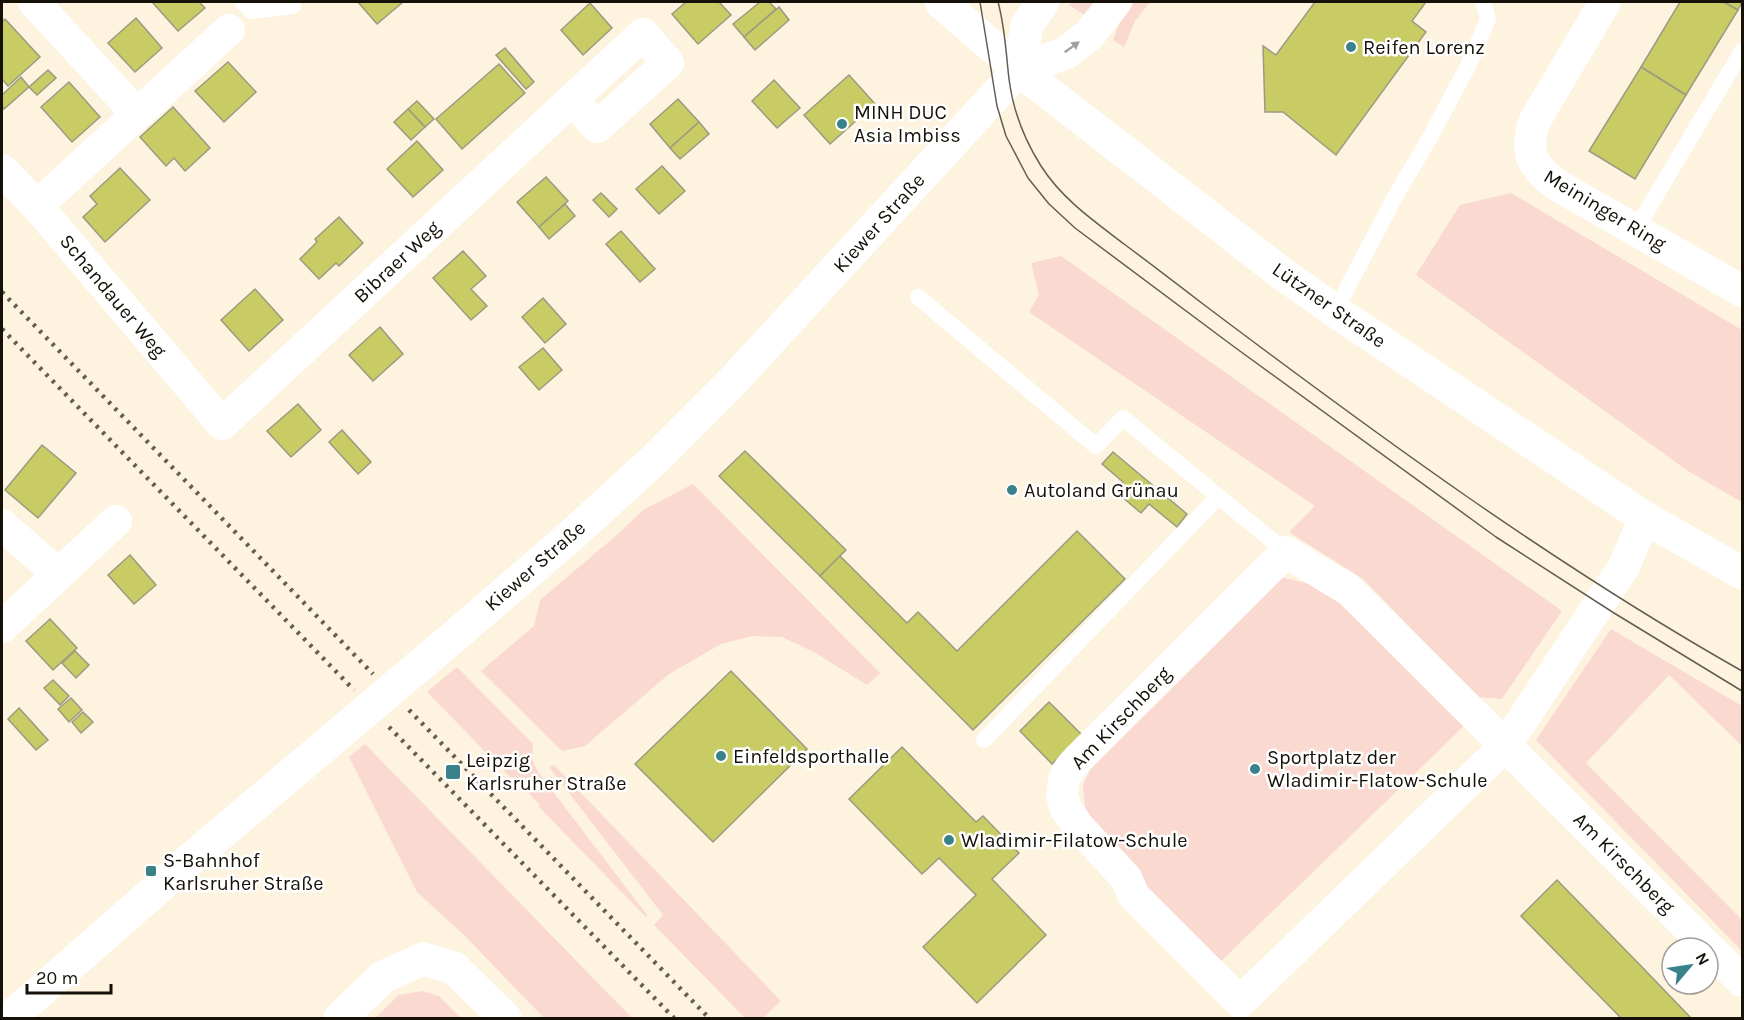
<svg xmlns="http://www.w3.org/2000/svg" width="1744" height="1020" viewBox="0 0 1744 1020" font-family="Karla,sans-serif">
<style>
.green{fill:#f9d9d0}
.building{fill:#c9cb64;stroke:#9a9c82;stroke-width:1.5}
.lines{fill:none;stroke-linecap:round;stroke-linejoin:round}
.service{stroke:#fff;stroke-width:16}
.minor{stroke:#fff;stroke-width:32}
.tertiary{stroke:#fff;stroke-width:33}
.secondary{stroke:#fff;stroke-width:33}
.primary{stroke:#fff;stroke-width:33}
.tram{stroke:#645e52;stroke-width:1.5}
.rail{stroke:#645e52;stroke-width:4.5;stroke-dasharray:3 6;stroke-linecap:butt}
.oneway{fill:#a1a09d}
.poi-dot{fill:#3a828a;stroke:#fff;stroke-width:2}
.labels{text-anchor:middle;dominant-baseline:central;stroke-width:5;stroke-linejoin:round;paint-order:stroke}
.poi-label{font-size:20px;fill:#151109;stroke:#fff;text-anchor:start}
.street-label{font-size:20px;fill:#151109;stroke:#fff}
</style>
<rect width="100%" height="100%" fill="#fdf3df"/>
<g class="green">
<polygon points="1072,2 1098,2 1086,16 1069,5"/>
<polygon points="1134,2 1150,2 1135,21 1124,47 1113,40 1119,24"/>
<polygon points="1511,193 1742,330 1742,502 1688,471 1416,275 1460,205"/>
<polygon points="1061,256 1562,611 1502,699 1478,697 1363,579 1289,532 1315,506 1029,312 1039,295 1031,263"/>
<polygon points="693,484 880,673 867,685 814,652 782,637 752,636 721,644 669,674 585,746 562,751 481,671 534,626 540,600 618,534 643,510"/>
<polygon points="1280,577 1333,589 1464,726 1215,967 1147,897 1141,873 1086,816 1083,785 1098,752"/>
<polygon points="1611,629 1742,706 1742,746 1669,675 1586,763 1742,920 1742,951 1536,740"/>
<polygon points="457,667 533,744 532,759 538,772 647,915 646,917 538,806 540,805 513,777 511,778 427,692"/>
<polygon points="365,744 632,1018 544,1018 465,936 417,892 349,757"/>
<polygon points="554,765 781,1001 763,1018 745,1018 654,925 663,915 549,767"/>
<polygon points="422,991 439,996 461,1018 375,1018 399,995"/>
</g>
<g class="building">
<polygon points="154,2 199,2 205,8 178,31 153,3"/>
<polygon points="358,2 403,2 377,24"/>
<polygon points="686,2 719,2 731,15 698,44 672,14"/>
<polygon points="760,2 769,2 776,9 744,37 733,24"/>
<polygon points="1315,2 1426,2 1412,21 1426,32 1336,155 1283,112 1265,112 1263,46 1276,55"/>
<polygon points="1680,2 1724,2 1738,10 1686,95 1641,67"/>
<polygon points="1724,2 1742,2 1738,10"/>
<polygon points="590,3 612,28 583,55 561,30"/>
<polygon points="779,7 789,20 755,50 744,37"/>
<polygon points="136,18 162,48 135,72 108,43"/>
<polygon points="5,19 40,57 8,86 2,79 2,22"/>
<polygon points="505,48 534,82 526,89 496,55"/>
<polygon points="228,62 256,92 224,122 195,91"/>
<polygon points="499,64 525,93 462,149 436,119"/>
<polygon points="1641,67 1686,95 1635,179 1589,151"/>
<polygon points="48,70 56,78 37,95 29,87"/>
<polygon points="849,75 875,104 830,144 804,115"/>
<polygon points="21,77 29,87 4,109 2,106 2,95"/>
<polygon points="774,80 800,108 777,128 752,101"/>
<polygon points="69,82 100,117 72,142 41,107"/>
<polygon points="678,99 699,122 670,148 650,124"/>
<polygon points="417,101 434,119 425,127 408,109"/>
<polygon points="173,107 210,148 185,171 174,158 166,166 140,137"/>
<polygon points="408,109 425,127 411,140 394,122"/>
<polygon points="699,122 709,134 680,159 670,148"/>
<polygon points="417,141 443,170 413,197 387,169"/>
<polygon points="662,166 685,191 659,214 636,189"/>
<polygon points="120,168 150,200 105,242 83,217 97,204 90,196"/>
<polygon points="546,177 568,201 539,227 517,202"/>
<polygon points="601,193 617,209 609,217 593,200"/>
<polygon points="565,204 575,216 549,239 539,227"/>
<polygon points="339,217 363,243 339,266 336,263 319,279 300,259 317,242 315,239"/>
<polygon points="621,231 655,269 640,282 606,244"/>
<polygon points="463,251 486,276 471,289 487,306 471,320 433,278"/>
<polygon points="255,289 283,320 249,351 221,320"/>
<polygon points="543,298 566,324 545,343 522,317"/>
<polygon points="380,327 403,354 373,381 349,355"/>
<polygon points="543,348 562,370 539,390 519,367"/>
<polygon points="298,404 321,430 291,457 267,431"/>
<polygon points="342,430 371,462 358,474 329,442"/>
<polygon points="42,445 76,473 38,518 5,490"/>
<polygon points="745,451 846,550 820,576 719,476"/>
<polygon points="1113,452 1187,514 1177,527 1149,504 1141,513 1115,491 1123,482 1102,464"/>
<polygon points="1077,531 1125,579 973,730 820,576 840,556 907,623 918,612 957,651"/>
<polygon points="130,555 156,585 134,604 108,575"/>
<polygon points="50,619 77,648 53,670 26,641"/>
<polygon points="75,651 89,665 76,678 62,663"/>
<polygon points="731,671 807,749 713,842 635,764"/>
<polygon points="53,680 69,696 60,705 44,688"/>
<polygon points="71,698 82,710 69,722 58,709"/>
<polygon points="1049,702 1082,735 1052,764 1020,731"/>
<polygon points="19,708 48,740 36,750 8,719"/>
<polygon points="83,712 93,722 81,733 72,722"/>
<polygon points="902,747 976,822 983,816 1019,853 992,879 1046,935 977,1003 923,947 976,895 939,858 922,874 849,799"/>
<polygon points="1557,880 1642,967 1691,1018 1621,1018 1521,916"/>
</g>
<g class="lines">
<g class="service">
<polyline points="243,2 251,11 293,6"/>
<polyline points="1636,229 1742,51"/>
<polyline points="918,297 1096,446 1123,418 1286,552"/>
<polyline points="1335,311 1396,195 1429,139 1468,66 1488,19 1483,2"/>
<polyline points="984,740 1218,497"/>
</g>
<g class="minor">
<polyline points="34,2 137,114"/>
<path d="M 1605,2 L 1534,122 C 1525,155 1531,165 1557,185 L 1742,291"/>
<polyline points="2,170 37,206 222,424 643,34 668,63 597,127 572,100"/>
<polyline points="37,206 229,30"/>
<polyline points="1645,518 1623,568 1505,746 1240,1002 1134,896 1126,878 1078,826 1066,809 1062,795 1064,779 1070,768 1079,758 1286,552 1349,590 1742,981"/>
<polyline points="2,525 58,574"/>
<polyline points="2,627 116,521"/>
</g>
<g class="tertiary">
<polyline points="10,1018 192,858 457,634 574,533 654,460 732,382 1019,70"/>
<polyline points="340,1018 383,977 423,959 454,968 505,1018"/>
</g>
<polyline class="secondary" points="1019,70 1280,272 1335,311 1645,518 1742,573"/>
<g class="primary">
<polyline points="941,2 1019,70"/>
<polyline points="1019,70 1066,53 1089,35 1115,2"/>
<polyline points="1019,70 1027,25 1043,2"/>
</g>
<g class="tram">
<polyline points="980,2 997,106 1006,136 1028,178 1049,204 1075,228 1233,346 1496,537 1614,613 1742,691"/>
<path d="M 998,2 C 1005,27 1006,53 1009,79 C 1013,111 1024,139 1041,166 C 1062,199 1094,221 1124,244 C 1151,264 1177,284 1203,304 C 1377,435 1553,564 1742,671"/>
</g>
<g class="rail">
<polyline points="2,292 373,674"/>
<polyline points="2,329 354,690"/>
<polyline points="409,710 709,1018"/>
<polyline points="389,727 674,1018"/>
</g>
</g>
<defs><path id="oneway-solid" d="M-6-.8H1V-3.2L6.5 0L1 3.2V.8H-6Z" transform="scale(1.5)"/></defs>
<use class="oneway" href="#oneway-solid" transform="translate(1072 47) rotate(-36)"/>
<g class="poi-dot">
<circle cx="1351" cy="47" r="6"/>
<circle cx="842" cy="124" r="6"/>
<circle cx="1012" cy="490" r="6"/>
<circle cx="721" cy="756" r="6"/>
<circle cx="1255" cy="769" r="6"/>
<rect x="445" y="764" width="16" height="16" rx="3"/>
<circle cx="949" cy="840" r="6"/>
<rect x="145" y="865" width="12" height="12" rx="3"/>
</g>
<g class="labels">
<g class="poi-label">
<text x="1363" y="47">Reifen Lorenz</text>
<text x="854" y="112">MINH DUC<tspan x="854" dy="23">Asia Imbiss</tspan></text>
<text x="1024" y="490">Autoland Grünau</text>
<text x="733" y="756">Einfeldsporthalle</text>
<text x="1267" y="757">Sportplatz der<tspan x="1267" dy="23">Wladimir-Flatow-Schule</tspan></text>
<text x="466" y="760">Leipzig<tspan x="466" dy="23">Karlsruher Straße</tspan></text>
<text x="961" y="840">Wladimir-Filatow-Schule</text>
<text x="163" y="860">S-Bahnhof<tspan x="163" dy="23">Karlsruher Straße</tspan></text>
</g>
<g class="street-label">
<text transform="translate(1605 210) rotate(31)">Meininger Ring</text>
<text transform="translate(879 223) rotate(-48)">Kiewer Straße</text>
<text transform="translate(397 262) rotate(-43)">Bibraer Weg</text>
<text transform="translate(113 296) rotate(50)">Schandauer Weg</text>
<text transform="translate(1329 305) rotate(35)">Lützner Straße</text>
<text transform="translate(535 566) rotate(-41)">Kiewer Straße</text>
<text transform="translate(1121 718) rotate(-46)">Am Kirschberg</text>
<text transform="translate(1624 863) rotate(45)">Am Kirschberg</text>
</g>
</g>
<rect width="1744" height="1020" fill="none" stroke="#151109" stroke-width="6"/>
<g transform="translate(1690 966) rotate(61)"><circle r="28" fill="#ffffff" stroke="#a1a09d" stroke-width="1.5"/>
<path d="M0-4.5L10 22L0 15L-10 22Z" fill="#3a828a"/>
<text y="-9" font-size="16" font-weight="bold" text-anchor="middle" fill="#151109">N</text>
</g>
<path d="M27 984v9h84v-9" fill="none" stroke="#151109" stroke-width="3"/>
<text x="36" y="984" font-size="18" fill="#151109" stroke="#ffffff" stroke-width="4.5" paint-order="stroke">20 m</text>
</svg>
